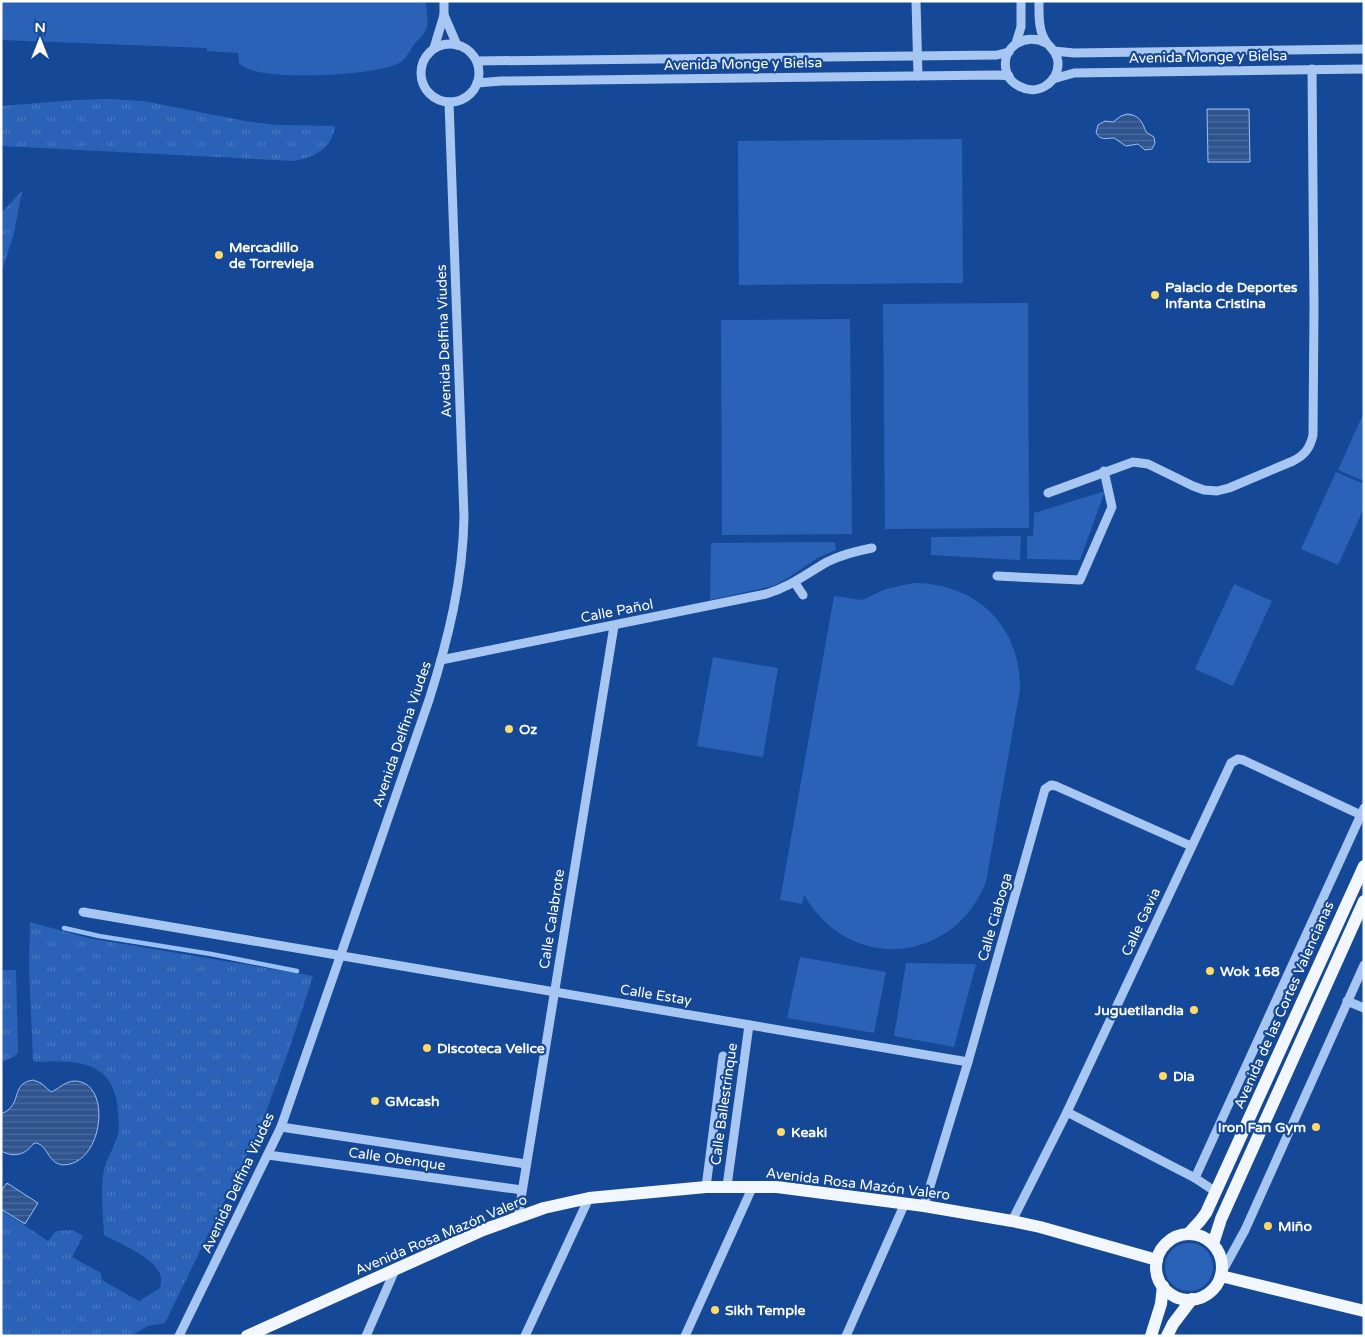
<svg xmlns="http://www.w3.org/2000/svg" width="1365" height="1337" viewBox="0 0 1365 1337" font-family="'Varela Round',sans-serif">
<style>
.grass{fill:#2962b6}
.park{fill:url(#park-tufts)}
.water{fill:url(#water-rules);stroke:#9ac0f5}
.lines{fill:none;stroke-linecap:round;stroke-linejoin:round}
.stream{stroke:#9ac0f5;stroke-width:4.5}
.minor{stroke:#a7c6f2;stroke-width:9}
.major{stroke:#f2f7ff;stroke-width:12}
.poi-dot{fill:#ffda68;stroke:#154897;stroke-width:2}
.labels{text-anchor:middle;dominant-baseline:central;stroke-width:4.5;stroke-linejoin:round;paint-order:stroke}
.street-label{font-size:14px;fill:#fff;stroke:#154897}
.poi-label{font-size:14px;font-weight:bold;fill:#fff;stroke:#154897;text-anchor:start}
</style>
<defs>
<pattern id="park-tufts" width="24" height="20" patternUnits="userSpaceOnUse" patternTransform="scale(1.25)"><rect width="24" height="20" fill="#2962b6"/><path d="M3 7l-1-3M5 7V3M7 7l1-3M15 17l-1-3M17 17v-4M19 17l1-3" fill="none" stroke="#497ac1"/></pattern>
<pattern id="water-rules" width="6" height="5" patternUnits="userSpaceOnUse" patternTransform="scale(1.25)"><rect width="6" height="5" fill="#2f548e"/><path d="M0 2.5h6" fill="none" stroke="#4e6e9f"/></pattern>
</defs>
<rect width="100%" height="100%" fill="#154897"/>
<g class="grass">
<path d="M 1,1 L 426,1 C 426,10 430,24 425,32 C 422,37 416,41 413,46 C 409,52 406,58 401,62 C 380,76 254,83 239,63 L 238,53 L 207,51 L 207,48 L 1,40 Z"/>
<polygon points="962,139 963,283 739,285 738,141"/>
<polygon points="1028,303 1029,528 885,529 883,304"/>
<polygon points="850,319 852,534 722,535 721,320"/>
<polygon points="1364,412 1364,481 1338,470"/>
<polygon points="1336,472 1364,484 1364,508 1338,565 1301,549"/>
<polygon points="1105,491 1080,560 1027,559 1027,536 1033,536 1034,513"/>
<polygon points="1021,536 1020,560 931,555 931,537"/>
<polygon points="835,542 836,550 819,557 788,578 773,586 710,600 711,543"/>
<path d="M 913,583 C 977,583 1021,626 1020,690 L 986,882 C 953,965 849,973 804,895 L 802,904 L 780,900 L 834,596 L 862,600 L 886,589 Z"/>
<polygon points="1234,584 1272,601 1233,686 1195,669"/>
<polygon points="713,657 778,668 763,757 697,746"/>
<polygon points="800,957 886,972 874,1033 787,1018"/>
<polygon points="906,963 976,964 954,1047 894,1036"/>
<circle cx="1189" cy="1267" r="24"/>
</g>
<g class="park">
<path d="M 110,99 L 144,101 L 245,121 L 277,125 L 335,126 C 332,149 315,157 294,161 L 1,146 L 1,106 L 74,100 Z"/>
<polygon points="22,191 14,233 1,274 1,213"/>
<path d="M 30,922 L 88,938 L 313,976 L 291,1044 L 260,1128 L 165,1323 L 148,1326 L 131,1336 L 1,1336 L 1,1210 L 48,1241 L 56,1231 L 73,1230 L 83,1236 L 72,1257 L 101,1273 L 102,1280 L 139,1301 L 160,1288 C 161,1282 162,1277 159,1272 C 152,1257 119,1243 104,1235 C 103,1213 100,1191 104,1170 C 107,1157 115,1146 118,1134 C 120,1124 118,1113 117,1103 C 110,1058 71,1061 35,1062 L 33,1060 L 29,969 Z"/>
<polygon points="1,970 16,970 18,1052 15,1056 1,1063"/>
</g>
<g class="water">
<polygon points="1207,109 1249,109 1250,162 1208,162"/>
<path d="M 1127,114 C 1139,115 1142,121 1146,132 L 1154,137 L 1155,143 L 1152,149 L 1145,150 L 1138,144 L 1126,146 L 1114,138 C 1106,138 1101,141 1096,133 L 1098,125 L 1105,121 L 1113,122 L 1121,116 Z"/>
<path d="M 33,1080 L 41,1083 L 51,1092 C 59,1089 65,1081 75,1081 C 111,1082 104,1156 70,1164 C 47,1170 49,1142 34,1143 C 25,1155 15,1158 1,1151 L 1,1114 C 24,1105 9,1084 33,1080 Z"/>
<polygon points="7,1183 38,1203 25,1224 1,1209 1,1191"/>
</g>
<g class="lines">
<polyline class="stream" points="64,928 99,936 211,954 297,971"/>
<g class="minor">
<polyline points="916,1 918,76"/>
<path d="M 1039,1 C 1039,14 1038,32 1047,43 C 1052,49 1057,53 1058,62 C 1059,82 1038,96 1021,87 C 1013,84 1008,78 1006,70 C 1001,46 1027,32 1046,43"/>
<polyline points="444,15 457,45"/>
<polyline points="1016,43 1021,27 1021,1"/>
<circle cx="450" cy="73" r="29"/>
<polyline points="434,48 444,15 444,1"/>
<polyline points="1054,51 1074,53 1364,49"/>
<polyline points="477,61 997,55 1009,52"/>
<polyline points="1053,79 1074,73 1364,69"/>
<polyline points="477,83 501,81 998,75 1009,76"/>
<path d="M 1048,493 L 1133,462 L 1148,464 L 1193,486 L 1204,490 L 1217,491 L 1229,488 L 1293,461 C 1305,455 1310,448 1313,435 L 1314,307 L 1312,69"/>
<polyline points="997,576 1080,580 1112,507 1104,471"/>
<polyline points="795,583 803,595"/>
<path d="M 441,660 L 766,594 C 790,587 806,574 827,562 C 841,555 856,551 872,548"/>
<polyline points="83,912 968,1062"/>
<polyline points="1347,1001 1364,1008"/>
<polyline points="1067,1112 1195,1178"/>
<polyline points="281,1127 526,1164"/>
<polyline points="268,1155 522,1190"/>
<polyline points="727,1186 749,1025"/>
<polyline points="706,1187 723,1056"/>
<polyline points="1216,1192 1195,1178 1364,808"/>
<polyline points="924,1206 968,1062 1045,789 1051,785 1056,786 1191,846"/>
<polyline points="518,1217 614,626"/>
<polyline points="1012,1221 1067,1112 1231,763 1238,759 1243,760 1361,815"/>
<polyline points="1222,1272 1245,1230 1364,965"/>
<path d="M 179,1336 L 281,1127 L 429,700 C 448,640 463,580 464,517 L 449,102"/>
<polyline points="366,1336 395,1270"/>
<polyline points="525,1336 589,1198"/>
<polyline points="685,1336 753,1186"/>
<polyline points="846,1336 905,1203"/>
</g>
<g class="major">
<polyline points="1188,1234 1200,1221 1206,1213 1364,866"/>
<circle cx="1189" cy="1267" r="33"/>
<polyline points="1213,1244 1221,1219 1364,901"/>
<polyline points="1221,1276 1364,1311"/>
<polyline points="247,1336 483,1230 544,1208 589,1198 706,1187 777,1187 924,1206 1012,1221 1040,1227 1157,1260"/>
<polyline points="1151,1336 1161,1304 1163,1286"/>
<polyline points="1167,1336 1173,1324 1192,1299"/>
</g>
</g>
<g class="poi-dot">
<circle cx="219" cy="255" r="5"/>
<circle cx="1155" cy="295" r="5"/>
<circle cx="509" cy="729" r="5"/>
<circle cx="1210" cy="971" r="5"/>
<circle cx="1194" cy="1010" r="5"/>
<circle cx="427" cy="1048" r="5"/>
<circle cx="1163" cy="1076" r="5"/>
<circle cx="375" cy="1101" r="5"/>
<circle cx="1316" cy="1127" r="5"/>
<circle cx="781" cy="1132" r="5"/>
<circle cx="1268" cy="1226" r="5"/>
<circle cx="715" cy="1310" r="5"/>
</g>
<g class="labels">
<g class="street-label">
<text transform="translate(1208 57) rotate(-1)">Avenida Monge y Bielsa</text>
<text transform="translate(743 64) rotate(-1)">Avenida Monge y Bielsa</text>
<text transform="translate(444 341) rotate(-92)">Avenida Delfina Viudes</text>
<text transform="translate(617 611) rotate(-11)">Calle Pañol</text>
<text transform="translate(402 734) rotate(-71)">Avenida Delfina Viudes</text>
<text transform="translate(995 917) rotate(-74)">Calle Ciaboga</text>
<text transform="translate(552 919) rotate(-81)">Calle Calabrote</text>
<text transform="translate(1141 922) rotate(-65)">Calle Gavia</text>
<text transform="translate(656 995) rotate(9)">Calle Estay</text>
<text transform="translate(1284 1005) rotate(-66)">Avenida de las Cortes Valencianas</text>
<text transform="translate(724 1104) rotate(-82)">Calle Ballestrinque</text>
<text transform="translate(397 1159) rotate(8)">Calle Obenque</text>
<text transform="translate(238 1183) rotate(-65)">Avenida Delfina Viudes</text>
<text transform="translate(858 1184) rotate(7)">Avenida Rosa Mazón Valero</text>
<text transform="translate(441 1235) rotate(-23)">Avenida Rosa Mazón Valero</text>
</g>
<g class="poi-label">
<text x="229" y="247">Mercadillo<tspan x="229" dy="16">de Torrevieja</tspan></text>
<text x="1165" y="287">Palacio de Deportes<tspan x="1165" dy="16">Infanta Cristina</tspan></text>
<text x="519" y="729">Oz</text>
<text x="1220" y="971">Wok 168</text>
<text x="1184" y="1010" text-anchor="end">Juguetilandia</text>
<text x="437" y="1048">Discoteca Velice</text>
<text x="1173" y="1076">Dia</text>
<text x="385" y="1101">GMcash</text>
<text x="1306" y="1127" text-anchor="end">Iron Fan Gym</text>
<text x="791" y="1132">Keaki</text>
<text x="1278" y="1226">Miño</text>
<text x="725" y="1310">Sikh Temple</text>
</g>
</g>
<rect width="1365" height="1337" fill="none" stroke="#ffffff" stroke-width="5"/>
<g transform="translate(40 40)" stroke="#154897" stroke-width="4" paint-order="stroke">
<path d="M0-4L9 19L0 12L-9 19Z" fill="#ffffff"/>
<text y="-8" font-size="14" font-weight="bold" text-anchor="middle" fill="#ffffff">N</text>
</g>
</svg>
